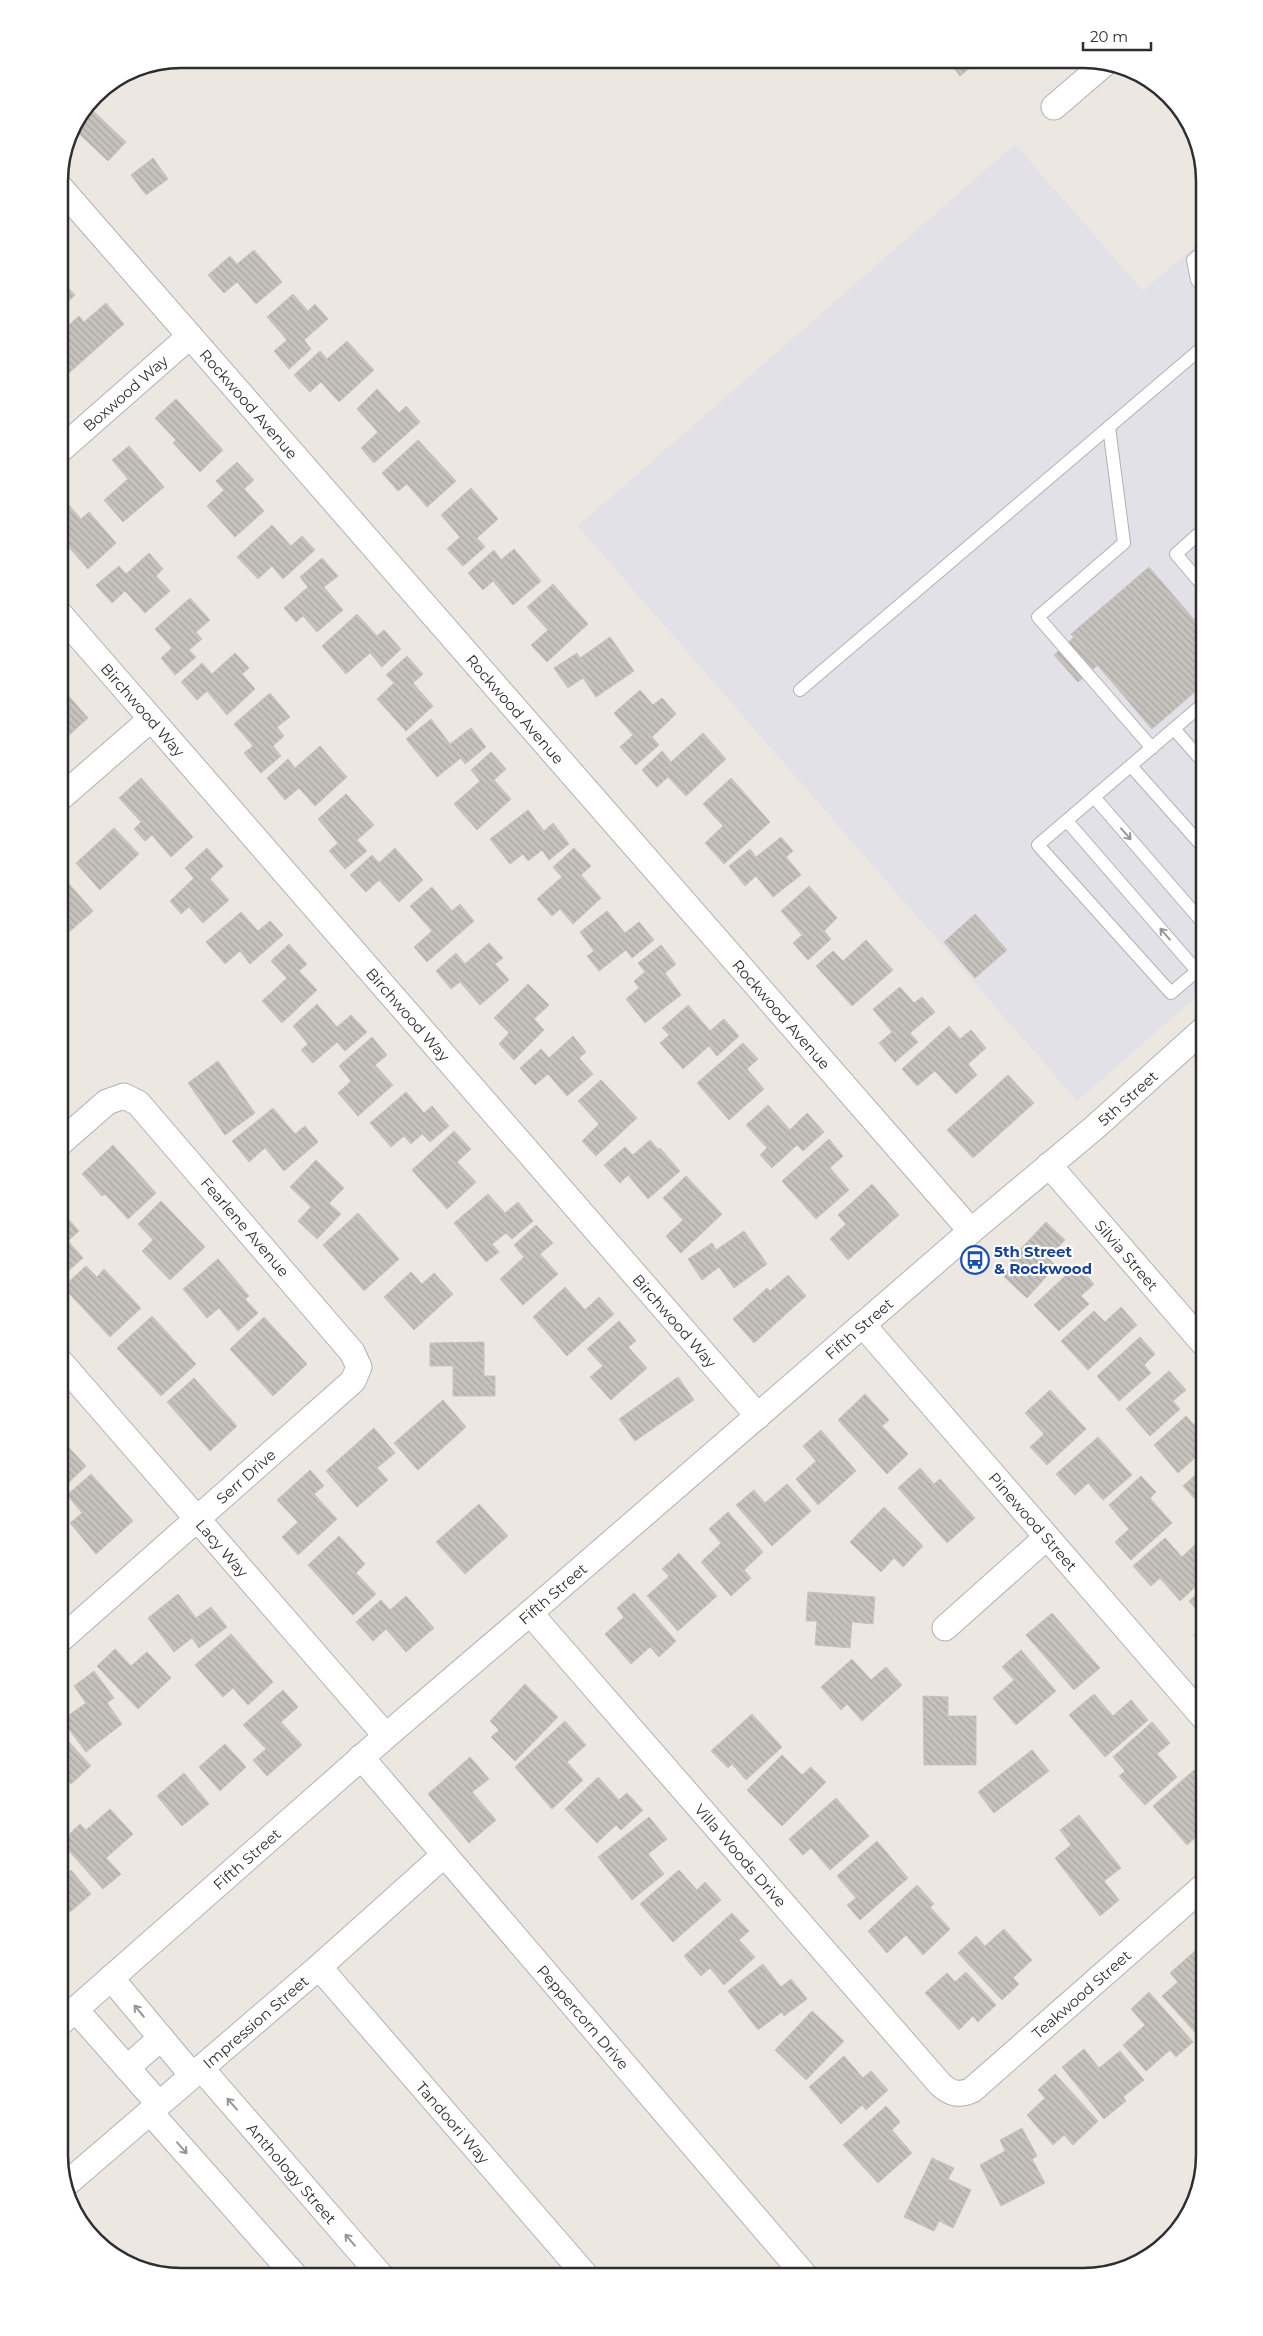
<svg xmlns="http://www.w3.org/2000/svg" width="1263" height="2336" viewBox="0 0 1263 2336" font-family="Montserrat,sans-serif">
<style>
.industrial{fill:#e2e1e7}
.building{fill:url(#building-back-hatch);stroke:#c9c2bc}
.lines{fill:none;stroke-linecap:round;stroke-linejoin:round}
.service-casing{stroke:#afb1b8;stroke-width:14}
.minor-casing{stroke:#afb1b8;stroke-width:27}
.service{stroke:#fff;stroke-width:12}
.minor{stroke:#fff;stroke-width:25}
.oneway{stroke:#969696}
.labels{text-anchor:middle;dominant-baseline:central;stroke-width:4.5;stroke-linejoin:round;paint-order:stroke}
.street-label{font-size:15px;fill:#2e2e2e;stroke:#fff}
.transit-label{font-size:15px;font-weight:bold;fill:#164399;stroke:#fff;text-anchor:start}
.rim{fill:none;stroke:#2e2e2e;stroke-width:2.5}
</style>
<defs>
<pattern id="building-back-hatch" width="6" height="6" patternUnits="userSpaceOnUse" patternTransform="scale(1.25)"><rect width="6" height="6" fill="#c6c2bd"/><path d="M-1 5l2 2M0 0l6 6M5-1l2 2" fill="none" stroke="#aaa7a3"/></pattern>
</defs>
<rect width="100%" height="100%" fill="#ede7e2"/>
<polygon class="industrial" points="1015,144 1143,291 1204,238 1204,990 1077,1101 578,526"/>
<g class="building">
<polygon points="947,59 981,59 960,76"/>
<polygon points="87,105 126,142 108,161 72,127"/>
<polygon points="153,158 168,179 146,195 131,175"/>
<polygon points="254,250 282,282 256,304 237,282 224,293 208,275 230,256 237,264"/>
<polygon points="59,278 75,295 59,310"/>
<polygon points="293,294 308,311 315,304 328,319 304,340 311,349 289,369 274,351 287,340 267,317"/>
<polygon points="106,303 124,324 61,380 59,377 59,343 63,339 59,334 79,316 84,322"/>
<polygon points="347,341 374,370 339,402 321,382 310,392 294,375 320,351 327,359"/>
<polygon points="377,389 399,413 406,406 420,422 374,463 361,448 378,432 357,409"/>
<polygon points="176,399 223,450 200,472 173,443 176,440 155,418"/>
<polygon points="418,440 456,481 427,507 407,484 398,491 382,473"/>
<polygon points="129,446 164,487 123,522 104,500 128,479 112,460"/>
<polygon points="237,462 254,480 244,489 264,511 235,537 207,506 224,490 216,481"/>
<polygon points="471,488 498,519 477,538 485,547 463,566 447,549 460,537 441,515"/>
<polygon points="62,497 81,519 89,512 116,543 88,569 59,536 59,500"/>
<polygon points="272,525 291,546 302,536 315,550 283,579 272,566 258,579 237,557"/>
<polygon points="514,549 541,581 513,605 493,581 483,590 468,573 494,550 501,560"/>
<polygon points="149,553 163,569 156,576 170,591 145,613 125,591 112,603 96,585 119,566 126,574"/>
<polygon points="322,558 338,576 324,587 343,610 317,632 303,616 296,622 284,608 308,587 300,577"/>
<polygon points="1149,567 1204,631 1204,684 1152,729 1071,634"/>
<polygon points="553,584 588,624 547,662 531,645 548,630 527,607"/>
<polygon points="190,598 210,620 196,632 202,639 189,650 196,657 175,675 161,658 172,648 155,629"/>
<polygon points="357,614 377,636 384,630 401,649 382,667 370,653 346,674 322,646"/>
<polygon points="610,637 634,671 596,697 583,678 568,688 554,668 577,653 580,658"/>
<polygon points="1074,637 1098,665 1078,682 1054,655"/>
<polygon points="235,653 249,668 242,674 255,689 227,715 207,691 197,700 181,682 202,663 212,674"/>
<polygon points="407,656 423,674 413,683 433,706 406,731 377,699 394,683 386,675"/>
<polygon points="59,685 88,718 67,737 59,728"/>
<polygon points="640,690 653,705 662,698 676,714 652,737 659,745 636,765 620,747 633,735 614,713"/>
<polygon points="270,693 290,717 277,727 284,736 273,746 281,756 261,773 244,753 253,746 234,724"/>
<polygon points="431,719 450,744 471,728 486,747 465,764 461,758 437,777 406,739"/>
<polygon points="703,733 726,759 686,796 668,777 657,787 642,770 662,751 671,762"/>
<polygon points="320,746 347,777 315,806 299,788 285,800 267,778 288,759 295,768"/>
<polygon points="491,752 506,769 494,780 511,799 477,830 454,804 480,781 471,770"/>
<polygon points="141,778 193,837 171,857 152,835 145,841 134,829 141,822 119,798"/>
<polygon points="731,778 770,822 724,864 705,843 723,826 703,804"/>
<polygon points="346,794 374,825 357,840 367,851 345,869 329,851 338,843 318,819"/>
<polygon points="528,810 544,831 553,823 569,844 549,860 542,850 528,861 523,854 510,864 490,839"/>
<polygon points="114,828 139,854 100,890 76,863"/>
<polygon points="781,837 793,851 786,857 801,875 773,897 756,876 745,886 729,866 750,849 756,857"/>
<polygon points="207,848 223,866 210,879 229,900 203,923 189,907 181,914 170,901 194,878 185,868"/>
<polygon points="395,848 423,880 399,902 379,880 366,892 350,875 372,855 379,863"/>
<polygon points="574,848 591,866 581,875 601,898 573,924 560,909 552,916 537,899 562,877 553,867"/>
<polygon points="62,876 93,911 68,933 59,923 59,879"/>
<polygon points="809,886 837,918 824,931 831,939 808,960 793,943 802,935 781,911"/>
<polygon points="432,887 452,911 460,904 474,921 427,962 414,947 432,931 410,906"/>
<polygon points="607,911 625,933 639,922 654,940 632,958 626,950 599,971 587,956 594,951 580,932"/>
<polygon points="241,912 258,931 270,921 283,935 250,964 240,951 225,964 206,942"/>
<polygon points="975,914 1007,950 975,978 944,942"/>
<polygon points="866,940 893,970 852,1006 816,966 833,951 843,961"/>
<polygon points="489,943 503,958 495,964 509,980 480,1005 460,982 451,989 436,971 456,953 465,964"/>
<polygon points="289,944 307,964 299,971 317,990 282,1023 262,1001 287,978 271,961"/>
<polygon points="661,945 676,964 665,973 681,995 645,1023 626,999 639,988 634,981 645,972 638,963"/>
<polygon points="528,984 549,1005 534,1019 544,1030 514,1060 499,1044 509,1033 494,1018"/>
<polygon points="900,987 914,1003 922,997 935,1012 910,1033 918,1042 895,1062 879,1043 892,1032 873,1009"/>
<polygon points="317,1004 337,1027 351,1015 367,1032 345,1051 337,1042 313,1063 301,1050 308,1044 293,1026"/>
<polygon points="688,1005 710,1031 724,1019 739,1036 717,1056 709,1046 683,1069 660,1043 669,1035 662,1028"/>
<polygon points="949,1026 960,1039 971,1030 986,1048 968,1064 977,1075 956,1094 935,1071 917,1086 902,1069"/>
<polygon points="573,1036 586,1052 579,1058 593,1074 567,1096 548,1074 535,1085 520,1068 541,1049 549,1058"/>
<polygon points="372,1037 387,1055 375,1065 393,1085 358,1116 338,1093 351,1081 339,1066"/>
<polygon points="743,1043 758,1059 747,1069 764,1089 729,1120 697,1083"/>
<polygon points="218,1061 255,1113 225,1135 188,1083"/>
<polygon points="1008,1075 1034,1103 973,1158 947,1130"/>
<polygon points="601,1080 637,1118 596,1156 582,1141 599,1124 578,1101"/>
<polygon points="406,1092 424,1113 432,1106 449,1126 430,1142 422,1134 411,1144 404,1136 391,1147 370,1123"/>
<polygon points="768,1105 790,1130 807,1113 824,1132 803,1151 797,1145 772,1168 760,1155 767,1148 746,1125"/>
<polygon points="273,1108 295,1134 305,1126 318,1142 284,1171 265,1148 249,1162 232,1141"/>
<polygon points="454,1131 471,1149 457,1162 476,1182 447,1209 412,1170"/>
<polygon points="829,1139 843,1156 830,1168 849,1190 816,1219 782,1181"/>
<polygon points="650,1140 659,1150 660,1148 680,1171 648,1199 628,1175 620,1183 604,1165 625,1147 633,1155"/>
<polygon points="113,1145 156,1193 128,1219 105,1194 102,1196 82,1174"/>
<polygon points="316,1160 344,1188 329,1203 341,1214 317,1239 298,1221 311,1207 290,1187"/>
<polygon points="686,1176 722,1214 681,1253 666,1236 683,1220 663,1198"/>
<polygon points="872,1184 899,1215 848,1260 830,1239 846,1224 838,1215"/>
<polygon points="488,1194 505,1213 518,1202 533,1221 512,1239 506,1233 492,1244 499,1252 486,1262 454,1223"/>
<polygon points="161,1201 205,1247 170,1280 142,1251 153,1240 138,1224"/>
<polygon points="59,1208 79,1231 68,1241 83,1258 59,1279"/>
<polygon points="358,1213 399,1259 364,1291 323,1245"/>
<polygon points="1046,1222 1065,1240 1048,1258 1056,1266 1027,1298 1003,1276 1014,1264 1010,1260"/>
<polygon points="536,1225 553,1243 540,1254 558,1274 523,1305 500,1279 524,1257 514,1245"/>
<polygon points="744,1231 767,1264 734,1288 719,1267 702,1280 688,1259 712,1243 716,1250"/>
<polygon points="218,1259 249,1296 245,1299 258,1313 238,1331 219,1308 207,1318 183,1289"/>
<polygon points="1077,1265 1094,1284 1081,1296 1089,1304 1059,1331 1034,1305"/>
<polygon points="86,1266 97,1277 104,1269 141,1308 110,1337 63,1287"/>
<polygon points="411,1272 422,1284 434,1273 453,1294 414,1330 384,1297"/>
<polygon points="788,1275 806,1296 754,1343 733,1319 767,1288 770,1291"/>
<polygon points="565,1287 585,1310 599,1297 614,1314 567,1356 533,1317"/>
<polygon points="1121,1307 1137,1325 1088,1370 1061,1341 1094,1311 1105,1322"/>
<polygon points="152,1316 196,1364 161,1396 117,1348"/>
<polygon points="264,1317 307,1364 273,1396 230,1349"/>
<polygon points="619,1321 636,1341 628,1347 647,1368 611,1400 590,1377 603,1366 587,1349"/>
<polygon points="1140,1337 1155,1354 1144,1365 1151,1373 1119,1401 1097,1376"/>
<polygon points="484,1342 484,1376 495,1376 495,1396 453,1396 453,1366 430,1366 430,1343"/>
<polygon points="1169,1371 1186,1390 1173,1401 1180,1409 1150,1436 1126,1409"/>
<polygon points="678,1377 694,1400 635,1441 619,1419"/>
<polygon points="194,1378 237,1426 210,1451 167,1402"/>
<polygon points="1050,1390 1086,1429 1047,1465 1030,1447 1044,1434 1025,1413"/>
<polygon points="865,1394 889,1420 882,1426 908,1454 887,1474 838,1420"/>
<polygon points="443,1400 466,1427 418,1470 394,1443"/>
<polygon points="1186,1416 1197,1428 1204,1421 1204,1450 1178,1473 1154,1445"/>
<polygon points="374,1428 395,1453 377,1468 388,1480 357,1507 326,1471"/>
<polygon points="821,1430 856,1471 818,1505 796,1479 816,1461 803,1446"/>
<polygon points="59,1437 86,1466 64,1487 59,1482"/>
<polygon points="1098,1437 1132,1475 1103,1500 1088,1483 1075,1495 1056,1474"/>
<polygon points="1204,1467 1204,1509 1183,1486"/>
<polygon points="920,1468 934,1484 940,1479 975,1518 947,1543 898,1488"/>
<polygon points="310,1470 324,1486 314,1494 337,1519 298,1555 282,1537 298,1522 277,1500"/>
<polygon points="91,1474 133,1521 96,1554 70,1523 82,1513 67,1495"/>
<polygon points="1141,1476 1156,1492 1150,1498 1172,1523 1131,1560 1115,1542 1129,1529 1109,1505"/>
<polygon points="787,1484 811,1511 772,1546 736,1505 754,1490 765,1503"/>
<polygon points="479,1504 508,1536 465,1574 436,1542"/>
<polygon points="884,1507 923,1546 903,1567 894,1558 881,1572 850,1542"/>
<polygon points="728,1512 763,1552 744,1570 751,1578 731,1596 701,1562 721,1543 709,1529"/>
<polygon points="339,1536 365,1564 356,1573 376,1594 353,1615 308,1565"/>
<polygon points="1203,1537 1204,1579 1180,1601 1160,1578 1151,1586 1133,1566 1165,1538 1182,1557"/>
<polygon points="679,1553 717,1596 678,1631 647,1596 669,1576 662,1569"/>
<polygon points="1204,1588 1204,1618 1189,1601"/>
<polygon points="808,1592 875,1597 873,1624 852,1622 850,1648 815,1645 817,1621 806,1621"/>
<polygon points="634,1593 676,1641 659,1657 650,1647 631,1664 605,1634 624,1617 617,1608"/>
<polygon points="178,1594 196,1618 211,1607 227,1627 199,1648 192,1638 174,1652 148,1618"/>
<polygon points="406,1596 434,1628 406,1652 386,1629 373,1641 356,1622 381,1600 390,1610"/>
<polygon points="1052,1613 1100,1668 1074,1690 1026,1635"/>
<polygon points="1204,1626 1204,1646 1194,1635"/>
<polygon points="231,1634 273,1682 248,1705 233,1688 223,1697 195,1665"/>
<polygon points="115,1649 131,1666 147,1652 171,1678 138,1709 97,1666"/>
<polygon points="1021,1650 1056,1691 1016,1725 993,1698 1014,1680 1002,1667"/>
<polygon points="852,1659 871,1680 886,1667 902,1685 862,1721 847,1704 841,1710 821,1687"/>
<polygon points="94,1671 114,1698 107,1703 122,1724 86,1752 62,1720 86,1703 74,1686"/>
<polygon points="525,1684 558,1717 515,1761 491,1737 499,1730 490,1721"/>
<polygon points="283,1690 298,1707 281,1722 302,1745 267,1776 253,1760 266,1749 243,1725"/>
<polygon points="1094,1694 1113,1716 1131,1700 1148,1720 1105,1757 1069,1715"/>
<polygon points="923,1696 948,1697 948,1716 976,1716 976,1765 924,1765"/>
<polygon points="752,1714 782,1747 746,1780 732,1764 728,1768 711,1751"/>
<polygon points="565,1721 586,1745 567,1762 583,1780 552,1809 515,1767"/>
<polygon points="1152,1722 1170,1743 1157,1754 1177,1777 1145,1805 1119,1776 1125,1771 1113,1757"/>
<polygon points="59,1731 91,1766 71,1784 59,1773"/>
<polygon points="225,1744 246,1767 220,1791 199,1767"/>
<polygon points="1032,1750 1049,1771 994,1813 978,1792"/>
<polygon points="782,1755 802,1775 811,1767 826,1782 782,1826 747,1790"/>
<polygon points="470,1757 489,1779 472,1792 496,1820 469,1843 428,1794"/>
<polygon points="1194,1770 1204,1781 1204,1795 1198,1800 1204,1807 1204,1830 1187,1845 1153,1806"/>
<polygon points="184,1773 209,1804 182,1826 157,1796"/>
<polygon points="598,1777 619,1800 627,1793 643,1810 621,1830 616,1825 597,1843 565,1809"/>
<polygon points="836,1798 869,1836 830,1870 811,1848 803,1855 789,1839"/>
<polygon points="110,1809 133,1834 106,1858 121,1874 103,1889 61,1842 80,1824 86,1830"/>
<polygon points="1079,1815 1121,1868 1104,1881 1119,1900 1100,1916 1055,1858 1071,1845 1060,1830"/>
<polygon points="649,1817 667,1839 648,1854 664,1874 632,1900 598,1857"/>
<polygon points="877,1841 908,1878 860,1920 847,1905 856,1898 837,1876"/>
<polygon points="59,1870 64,1877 71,1870 91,1894 70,1912 59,1898"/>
<polygon points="679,1870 697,1890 705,1882 721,1900 673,1942 640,1904"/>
<polygon points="917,1885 934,1904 930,1907 950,1929 923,1955 906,1935 887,1953 868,1931"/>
<polygon points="732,1913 749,1931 739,1940 755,1957 724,1985 710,1968 701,1976 684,1956"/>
<polygon points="1004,1929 1032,1960 1013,1978 1019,1984 1002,2000 958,1953 976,1936 985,1946"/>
<polygon points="1196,1950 1204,1960 1204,2036 1201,2039 1162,1996 1178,1982 1170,1973"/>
<polygon points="763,1964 781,1987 791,1979 807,1999 784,2016 782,2012 758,2030 728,1991"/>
<polygon points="966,1972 996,2005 978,2022 973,2016 959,2030 925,1993 947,1973 955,1982"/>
<polygon points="1149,1992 1193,2042 1176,2057 1170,2050 1146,2071 1123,2045 1145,2025 1131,2009"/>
<polygon points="812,2011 844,2041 806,2080 775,2050"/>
<polygon points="1084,2049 1099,2068 1120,2051 1144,2080 1123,2097 1126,2101 1104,2119 1062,2067"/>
<polygon points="844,2056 863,2078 871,2071 888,2090 866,2110 862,2105 841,2124 809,2087"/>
<polygon points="1055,2074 1098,2121 1073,2145 1064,2135 1053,2145 1027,2115 1045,2098 1038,2090"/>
<polygon points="886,2106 900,2122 892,2130 912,2153 878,2183 843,2145"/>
<polygon points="1022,2128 1037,2156 1032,2159 1045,2183 1001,2206 980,2165 1005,2151 1000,2140"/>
<polygon points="932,2158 954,2168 948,2179 971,2190 953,2228 939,2221 934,2231 904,2217"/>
</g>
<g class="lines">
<defs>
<g id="service">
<polyline points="1204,288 1197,280 1193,260 1204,251"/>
<polyline points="1109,427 1124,543 1038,617 1152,748"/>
<polyline points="1204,587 1176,554 1204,529"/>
<polyline points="800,690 1204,346"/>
<polyline points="1174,729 1204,763"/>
<polyline points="1131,766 1204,848"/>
<polyline points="1094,797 1204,924"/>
<polyline points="1067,821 1197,971"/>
<polyline points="1204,965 1171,993 1038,845 1204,703"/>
</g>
<g id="minor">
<polyline points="1054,107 1104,64"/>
<path id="s1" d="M 59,186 L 971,1231"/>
<path id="s2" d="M 59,451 L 190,336"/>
<path id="s3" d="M 59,613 L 758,1416"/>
<polyline points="59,799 151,719"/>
<path id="s4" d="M 1049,1165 L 1204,1344"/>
<path id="s5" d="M 863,1325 L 1204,1718"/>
<path id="s6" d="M 59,1360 L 386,1736"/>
<path id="s7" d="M 530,1613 L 940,2084 C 951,2094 959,2096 972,2090 L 1204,1886"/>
<polyline points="945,1628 1047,1537"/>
<path id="s8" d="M 59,1641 L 353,1381 L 359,1367 L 352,1352 L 138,1103 L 124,1096 L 107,1102 L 59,1144"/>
<path id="s9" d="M 361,1757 L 806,2277"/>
<path id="s10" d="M 319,1967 L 587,2277"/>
<polyline points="111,1978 192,2075"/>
<polyline points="75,2009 159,2104"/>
<path id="s11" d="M 59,2024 L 386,1736 L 530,1613 L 971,1231 L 1094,1128 L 1204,1029"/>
<polyline points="127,2068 161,2038"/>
<path id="s12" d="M 201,2068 L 382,2277"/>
<polyline points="150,2112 296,2277"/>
<path id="s13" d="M 65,2185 L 319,1967 L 444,1855"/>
</g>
</defs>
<use href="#service" class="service-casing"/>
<use href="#minor" class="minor-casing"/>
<use href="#service" class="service"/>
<use href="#minor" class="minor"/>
</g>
<defs><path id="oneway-shaft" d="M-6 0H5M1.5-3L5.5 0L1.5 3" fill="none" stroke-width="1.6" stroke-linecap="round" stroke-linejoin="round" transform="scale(1.25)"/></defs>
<g class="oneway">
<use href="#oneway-shaft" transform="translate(1126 834) rotate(49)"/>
<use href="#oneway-shaft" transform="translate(1165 934) rotate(-131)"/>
<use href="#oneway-shaft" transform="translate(139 2011) rotate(-130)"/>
<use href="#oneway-shaft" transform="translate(232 2104) rotate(-131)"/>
<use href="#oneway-shaft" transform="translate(182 2148) rotate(49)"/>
<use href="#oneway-shaft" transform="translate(350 2240) rotate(-131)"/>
</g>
<defs>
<symbol id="bus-ring" viewBox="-11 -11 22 22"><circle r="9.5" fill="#fff" stroke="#1a4fb4" stroke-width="1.5"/><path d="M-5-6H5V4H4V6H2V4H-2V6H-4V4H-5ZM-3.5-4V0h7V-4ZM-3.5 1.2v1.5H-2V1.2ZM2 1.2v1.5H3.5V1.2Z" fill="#1a4fb4"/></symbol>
</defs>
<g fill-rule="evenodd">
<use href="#bus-ring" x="959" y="1244" width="32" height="32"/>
</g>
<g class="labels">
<g class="street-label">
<text stroke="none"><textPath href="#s2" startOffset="88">Boxwood Way</textPath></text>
<text stroke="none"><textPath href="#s1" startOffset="289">Rockwood Avenue</textPath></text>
<text stroke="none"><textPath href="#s1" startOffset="694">Rockwood Avenue</textPath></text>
<text stroke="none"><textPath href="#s3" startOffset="128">Birchwood Way</textPath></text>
<text stroke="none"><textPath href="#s1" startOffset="1099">Rockwood Avenue</textPath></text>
<text stroke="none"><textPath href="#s3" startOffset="532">Birchwood Way</textPath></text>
<text stroke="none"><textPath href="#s11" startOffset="1414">5th Street</textPath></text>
<text transform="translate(245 1227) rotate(49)">Fearlene Avenue</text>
<text stroke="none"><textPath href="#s4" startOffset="119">Silvia Street</textPath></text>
<text stroke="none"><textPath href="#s3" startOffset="938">Birchwood Way</textPath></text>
<text stroke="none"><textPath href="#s11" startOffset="1060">Fifth Street</textPath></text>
<text stroke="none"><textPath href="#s8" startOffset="249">Serr Drive</textPath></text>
<text stroke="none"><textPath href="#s5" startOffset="260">Pinewood Street</textPath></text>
<text stroke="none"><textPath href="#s6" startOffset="249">Lacy Way</textPath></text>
<text stroke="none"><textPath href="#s11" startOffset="655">Fifth Street</textPath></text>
<text stroke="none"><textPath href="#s7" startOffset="321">Villa Woods Drive</textPath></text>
<text stroke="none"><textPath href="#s11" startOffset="250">Fifth Street</textPath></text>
<text stroke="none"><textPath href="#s7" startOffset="805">Teakwood Street</textPath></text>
<text stroke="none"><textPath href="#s9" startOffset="342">Peppercorn Drive</textPath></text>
<text stroke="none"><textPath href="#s13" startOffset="251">Impression Street</textPath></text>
<text stroke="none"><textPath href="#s10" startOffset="205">Tandoori Way</textPath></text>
<text stroke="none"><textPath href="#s12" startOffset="139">Anthology Street</textPath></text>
</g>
<g class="transit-label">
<text x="994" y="1251">5th Street<tspan x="994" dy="17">&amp; Rockwood</tspan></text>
</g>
</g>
<path d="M0 0H1263V2336H0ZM181 68H1083A113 113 0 0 1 1196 181V2155A113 113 0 0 1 1083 2268H181A113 113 0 0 1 68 2155V181A113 113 0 0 1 181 68Z" fill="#fff" fill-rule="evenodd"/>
<path class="rim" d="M181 68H1083A113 113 0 0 1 1196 181V2155A113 113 0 0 1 1083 2268H181A113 113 0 0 1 68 2155V181A113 113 0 0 1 181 68Z"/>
<path d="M1083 42v8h68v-8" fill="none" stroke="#2e2e2e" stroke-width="2.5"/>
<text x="1090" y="42" font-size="15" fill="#2e2e2e" stroke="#ffffff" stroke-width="4" paint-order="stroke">20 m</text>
</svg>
